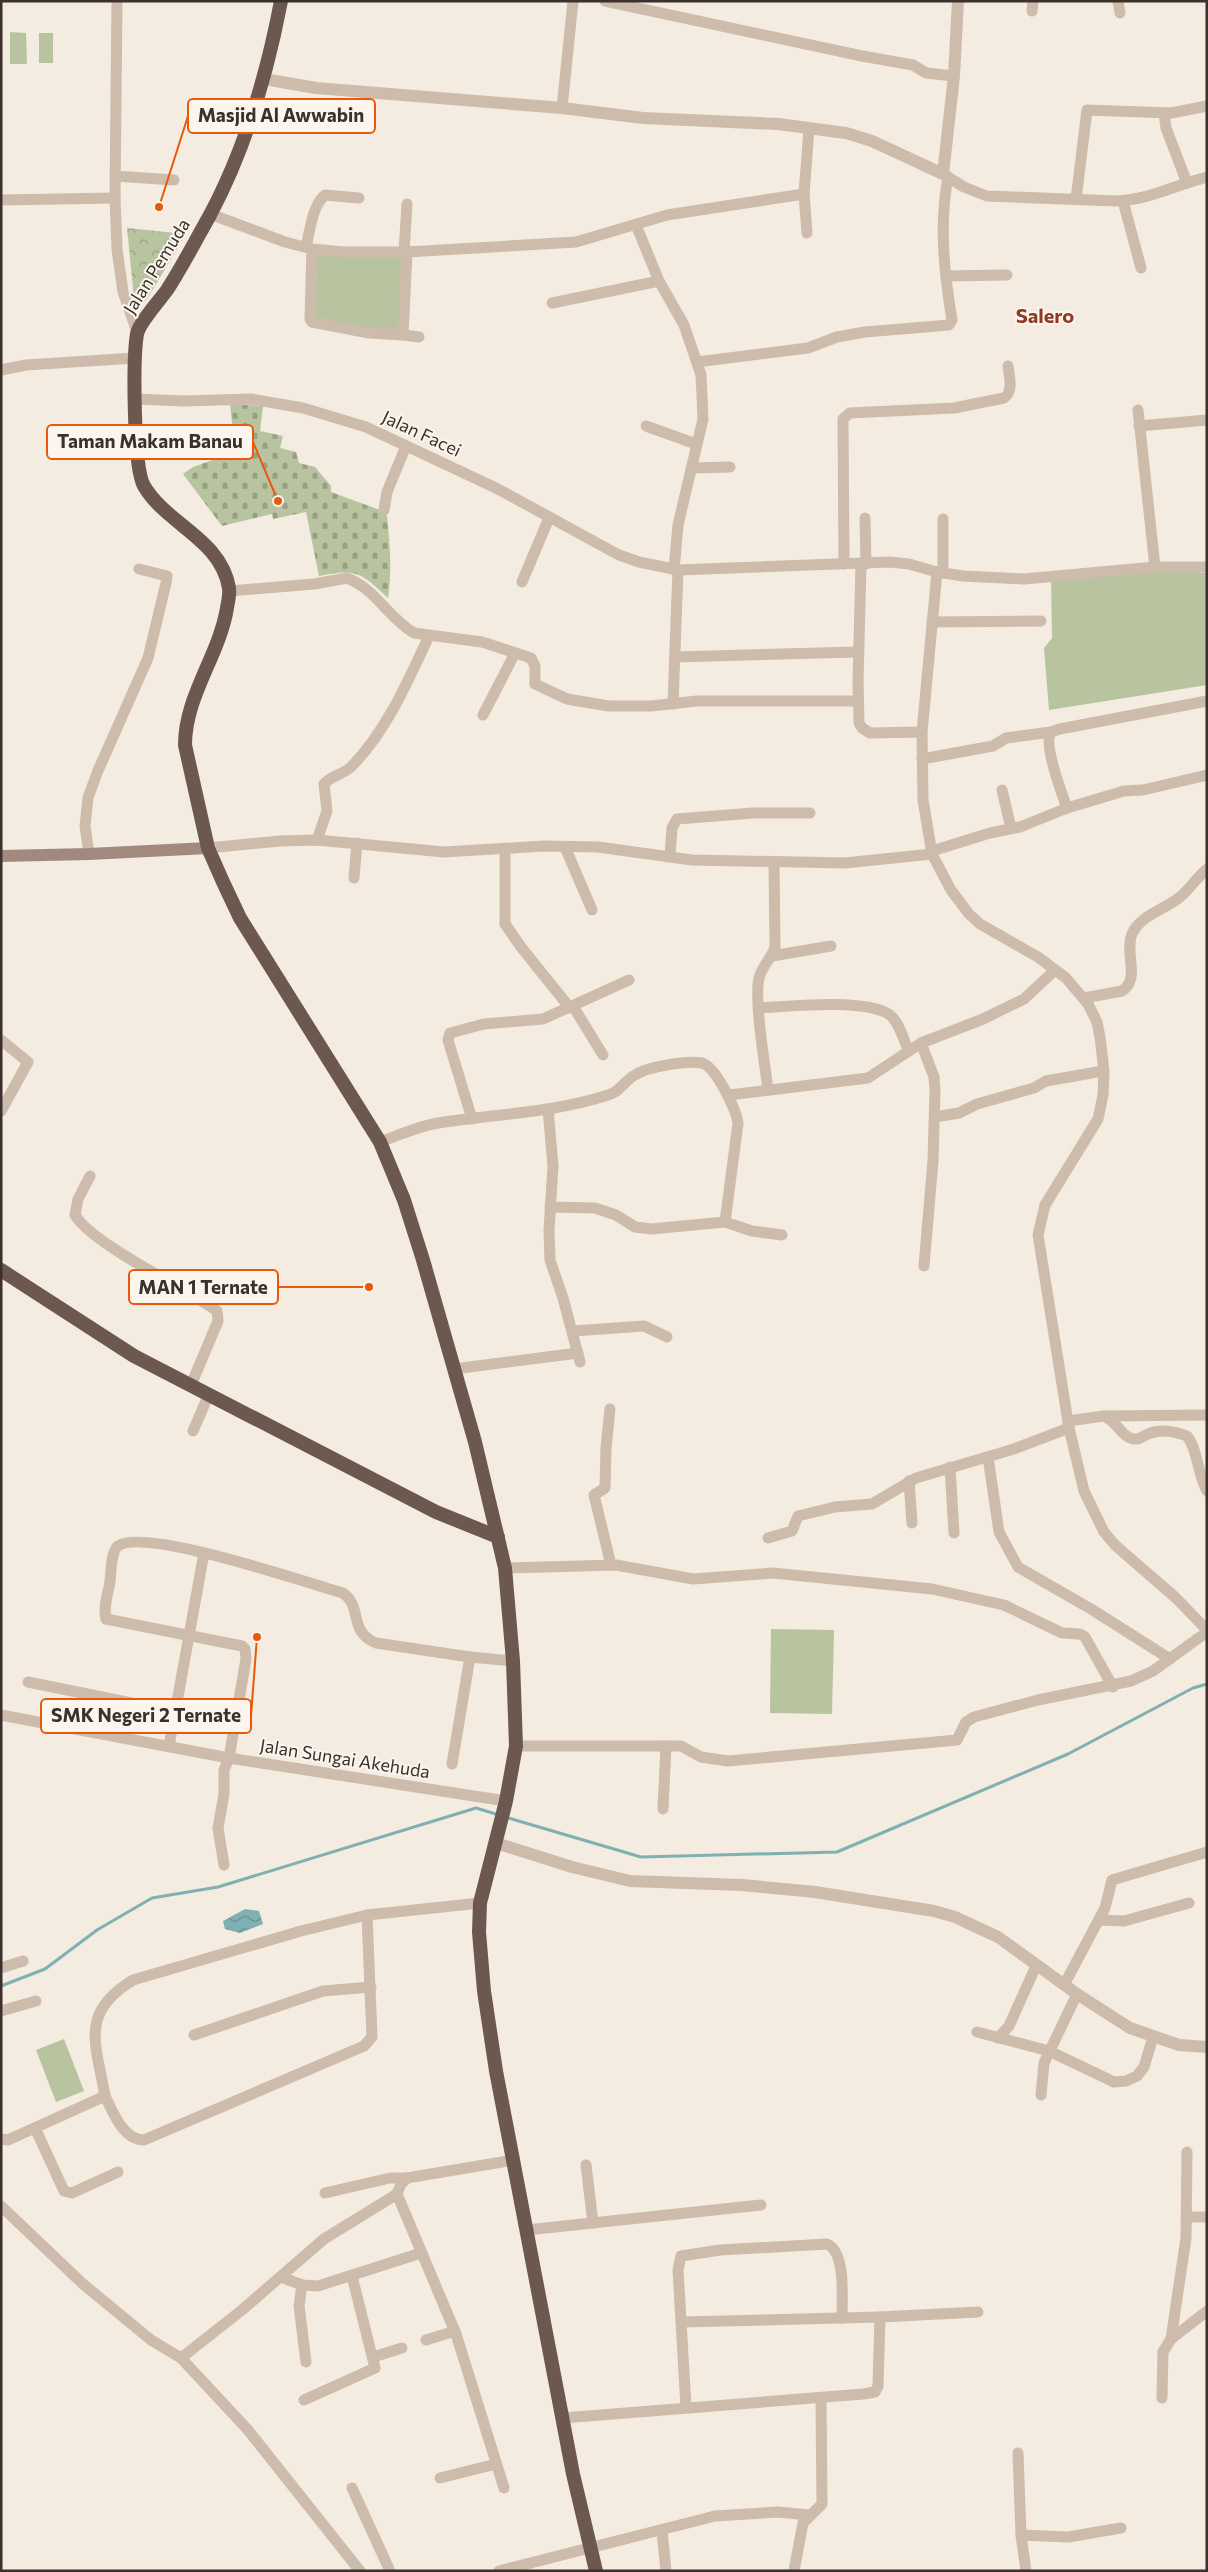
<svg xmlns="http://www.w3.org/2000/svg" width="1208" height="2572" viewBox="0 0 1208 2572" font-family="Commissioner,sans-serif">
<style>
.green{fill:#b8c4a0}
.forest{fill:url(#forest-crowns)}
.cemetery{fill:url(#cemetery-stones)}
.water{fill:url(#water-waves)}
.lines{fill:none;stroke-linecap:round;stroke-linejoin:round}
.stream{stroke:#7fb0b2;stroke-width:3}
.minor{stroke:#cdbbac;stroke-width:11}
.tertiary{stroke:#cdbbac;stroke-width:12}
.secondary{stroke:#a18a7d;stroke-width:12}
.trunk{stroke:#6c584f;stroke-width:14}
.labels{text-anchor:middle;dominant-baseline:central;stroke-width:4;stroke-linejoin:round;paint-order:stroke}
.street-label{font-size:18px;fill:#3b302b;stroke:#fbf5ee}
.quarter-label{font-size:20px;font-weight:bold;fill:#8c3b22;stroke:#fbf5ee}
.leader{fill:none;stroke:#e8590c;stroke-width:2}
.callout-dot{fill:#e8590c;stroke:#fbf5ee;stroke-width:2}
.callout{fill:#fbf5ee;stroke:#e8590c;stroke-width:2}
.callout-label{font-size:19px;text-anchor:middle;font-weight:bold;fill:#3b302b}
</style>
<defs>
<pattern id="forest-crowns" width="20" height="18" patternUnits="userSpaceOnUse" patternTransform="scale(1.25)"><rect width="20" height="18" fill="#b8c4a0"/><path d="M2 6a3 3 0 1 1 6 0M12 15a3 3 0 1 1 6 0" fill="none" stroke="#97a083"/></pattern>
<pattern id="cemetery-stones" width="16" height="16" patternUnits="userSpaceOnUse" patternTransform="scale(1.25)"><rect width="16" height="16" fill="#b8c4a0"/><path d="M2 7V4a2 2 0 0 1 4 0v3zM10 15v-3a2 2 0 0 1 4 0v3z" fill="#97a083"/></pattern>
<pattern id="water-waves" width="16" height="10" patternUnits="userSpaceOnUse" patternTransform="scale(1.25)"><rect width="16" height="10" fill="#7fb0b2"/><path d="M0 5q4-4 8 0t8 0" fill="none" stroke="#699091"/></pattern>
</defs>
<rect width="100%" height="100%" fill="#f4ebe1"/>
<g class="green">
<polygon points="10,32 26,33 27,64 10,64"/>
<polygon points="53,33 53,63 39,63 39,33"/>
<polygon points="317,255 405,257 401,333 315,321"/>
<polygon points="1184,571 1207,573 1207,685 1049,710 1044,648 1052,638 1051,576"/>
<polygon points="771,1629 834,1630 832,1714 770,1713"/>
<polygon points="64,2039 84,2091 56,2102 36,2050"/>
</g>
<polygon class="forest" points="127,228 186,234 147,299 142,303 137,302 134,298"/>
<path class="cemetery" d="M 230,404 L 263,406 L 260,431 L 283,436 L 280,448 L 296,452 L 299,463 L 315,467 L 331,486 L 331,492 L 380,510 L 387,516 C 390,543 392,571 388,598 C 361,573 357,568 319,576 L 306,512 L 273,519 L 272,514 L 222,526 L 183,474 L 193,467 L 235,452 Z"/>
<polygon class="water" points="245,1909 259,1911 263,1924 240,1933 225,1929 223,1921"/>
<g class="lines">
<g class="stream">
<polyline points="505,1817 641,1857 837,1852 1068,1754 1193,1688 1207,1684"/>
<polyline points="1,1986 45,1969 97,1930 152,1898 218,1887 476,1808 499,1815"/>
</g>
<g class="minor">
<polyline points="117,1 115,198 117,249 123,292 137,332"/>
<polyline points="605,1 862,56 913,65 926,73 954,76"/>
<polyline points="1118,1 1120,13"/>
<polyline points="1032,11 1033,1"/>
<polyline points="562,108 573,1"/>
<polyline points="1164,113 1166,128 1187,183"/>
<path d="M 943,174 L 964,187 L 987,196 L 1116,201 C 1149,200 1175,185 1207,177"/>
<polyline points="115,176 174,180"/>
<polyline points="804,194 807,233"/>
<polyline points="1076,199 1087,110 1171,113 1207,106"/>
<polyline points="1,200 115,198"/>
<polyline points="1123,201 1141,268"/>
<polyline points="210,214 285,242 312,249 344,252 407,252 576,242 667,215 804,194 809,129"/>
<polyline points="636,225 659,281 684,325 701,375 703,419 678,525 674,570"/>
<path d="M 306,247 C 310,231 312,206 325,195 L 359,198"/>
<polyline points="312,249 310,319 312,322 369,333 403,335 407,252"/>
<polyline points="404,252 407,204"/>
<polyline points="946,276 1007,275"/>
<polyline points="552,303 659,281"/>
<polyline points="403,335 419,337"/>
<path d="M 697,362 L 808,348 L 837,337 L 865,332 L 949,325 L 952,320 C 944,272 939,224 948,177"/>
<polyline points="1,370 26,365 135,358"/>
<polyline points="135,399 184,401 251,399 303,408 366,427 496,488 619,555 639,562 678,570 890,562 909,564 937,572 963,576 1024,579 1155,567 1207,567"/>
<polyline points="1138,410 1155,567"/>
<polyline points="646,426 696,444"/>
<polyline points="1139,426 1207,420"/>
<polyline points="691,468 730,467"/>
<polyline points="384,510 387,492 406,446"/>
<polyline points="865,518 866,564"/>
<path d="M 844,564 L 843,419 L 850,413 L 954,408 L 1004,398 C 1014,391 1009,376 1008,366"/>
<polyline points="861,565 858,681 859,723 862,728 870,733 922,732"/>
<polyline points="937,572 922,732 923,800 932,854 951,890 969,914 980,924 1038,957 1066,978 1088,1004 1097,1022 1100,1037 1104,1071 1103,1095 1098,1119 1045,1205 1038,1235 1069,1428 1084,1491 1104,1532 1115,1545 1176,1598 1207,1630"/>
<polyline points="943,573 943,519"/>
<polyline points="522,582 549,518"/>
<path d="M 230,591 L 314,584 L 347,578 C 376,589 388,618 414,633 L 482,642 L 531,658 L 535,666 L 535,684 L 567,699 L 609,706 L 651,706 L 697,701 L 858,701"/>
<polyline points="932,622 1041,621"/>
<polyline points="675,657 858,652"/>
<polyline points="673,704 678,570"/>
<polyline points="483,715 515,653"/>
<polyline points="922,759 993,746 1006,738 1051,732"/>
<polyline points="1002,790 1011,828"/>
<path d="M 1067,808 C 1062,794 1043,744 1051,732 L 1060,729 L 1207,701"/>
<path d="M 317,840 L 327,811 L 324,784 C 333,774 345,774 352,766 C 387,730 408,681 429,636"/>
<polyline points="565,847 592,910"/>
<polyline points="208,848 280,841 317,840 444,852 544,846 598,847 692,860 845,863 932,854"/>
<polyline points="505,849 505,924 521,947 570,1008"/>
<polyline points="932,851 990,833 1020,827 1067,808 1124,791 1143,790 1207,775"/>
<polyline points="89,854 85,826 88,798 97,773 148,658 166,583 167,576 139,569"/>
<polyline points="670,856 672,828 677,819 753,813 810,813"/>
<polyline points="354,878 357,843"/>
<polyline points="772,956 831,946"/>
<path d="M 1084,998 L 1122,991 C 1141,979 1124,952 1132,934 C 1140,915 1166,909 1180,897 C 1190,889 1197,877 1207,869"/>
<polyline points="573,1006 603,1055"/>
<path d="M 760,1008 C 789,1006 867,998 890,1015 C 899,1022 903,1039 908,1049"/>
<polyline points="1,1040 28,1062 1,1111"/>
<polyline points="921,1043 934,1077 935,1090 933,1161 924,1266"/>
<path d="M 768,1090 C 765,1064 754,1002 759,978 C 762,966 771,959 775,947 L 774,862"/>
<polyline points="729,1095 868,1078 921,1043 983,1019 1024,999 1055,970"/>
<polyline points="548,1109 553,1166 549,1230 550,1260 563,1298 580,1362"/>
<polyline points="935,1117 959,1113 977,1104 1034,1088 1046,1081 1103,1071"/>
<polyline points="472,1119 448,1040 450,1033 484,1024 543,1019 629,980"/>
<path d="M 380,1142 C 399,1135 419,1126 438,1123 C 495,1114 553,1113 608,1095 C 620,1092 624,1081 635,1075 C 647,1067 687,1060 702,1063 C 716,1067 736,1109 738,1123 L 725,1222 L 651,1229 L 635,1227 L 616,1215 L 595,1208 L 550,1207"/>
<path d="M 90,1176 L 78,1199 L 75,1215 C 92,1244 185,1288 217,1311 L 218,1321 L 191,1385"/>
<polyline points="725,1222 752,1231 782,1235"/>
<polyline points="573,1331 644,1326 667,1337"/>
<polyline points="454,1369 578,1353"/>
<polyline points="610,1409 606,1448 605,1488 594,1495 611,1565"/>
<path d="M 1104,1416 C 1119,1423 1121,1437 1134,1439 C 1140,1440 1143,1436 1148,1434 C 1160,1429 1175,1431 1187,1436 C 1198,1449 1197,1474 1207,1491"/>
<polyline points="1068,1421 1104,1416 1207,1415"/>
<polyline points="193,1431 209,1394"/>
<polyline points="988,1457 999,1532 1018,1567 1091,1609 1170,1659"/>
<polyline points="950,1467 954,1533"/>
<polyline points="909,1481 912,1523"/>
<polyline points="768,1538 792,1531 798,1516 835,1507 872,1504 916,1478 1014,1449 1069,1428"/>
<polyline points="505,1568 616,1565 693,1579 773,1573 932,1589 1004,1605 1062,1633 1080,1634 1085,1637 1113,1687"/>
<polyline points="28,1682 235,1724"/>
<polyline points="1,1715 229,1758 506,1801"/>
<polyline points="169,1746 204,1553"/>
<polyline points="516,1746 681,1746 701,1757 728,1761 957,1740 966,1722 974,1717 1038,1700 1131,1681 1153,1671 1207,1632"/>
<polyline points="452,1764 470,1657"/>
<polyline points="663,1809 666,1746"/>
<path d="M 224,1865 L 218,1828 L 224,1794 L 224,1770 L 229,1758 L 246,1659 L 245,1649 L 242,1646 L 106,1619 C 103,1608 108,1593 110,1582 C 111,1573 111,1551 118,1546 C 144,1527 307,1583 343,1593 C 363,1607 348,1632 376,1643 L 470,1657 L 513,1661"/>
<polyline points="1099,1920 1124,1921 1189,1903"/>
<polyline points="1,1968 23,1961"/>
<polyline points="1064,1985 1105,1908 1112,1880 1207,1852"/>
<polyline points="1,2011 36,2001"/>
<polyline points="977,2032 1049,2051 1114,2082 1126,2081 1137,2076 1144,2067 1153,2037"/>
<polyline points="194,2035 323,1991 371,1987"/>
<polyline points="998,2038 1009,2026 1036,1966"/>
<polyline points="1041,2095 1044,2063 1077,1994"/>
<path d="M 105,2096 C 113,2112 123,2140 144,2140 L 364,2046 L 372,2037 L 367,1915"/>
<polyline points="35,2128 64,2191 72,2193 118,2172"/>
<path d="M 1,2139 L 8,2140 L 105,2096 C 96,2043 79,2013 133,1980 L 301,1931 L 367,1915 L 480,1903"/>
<polyline points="586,2165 593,2223"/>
<polyline points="325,2193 390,2178 407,2178"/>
<polyline points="397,2194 456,2334 504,2488"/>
<polyline points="1,2206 83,2284 151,2340 181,2358 248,2430 360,2571"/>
<polyline points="1186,2217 1207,2217"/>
<polyline points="527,2230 761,2205"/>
<polyline points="281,2277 302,2285 318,2286 421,2253"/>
<polyline points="302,2285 299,2306 306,2362"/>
<polyline points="880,2317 978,2312"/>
<polyline points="1171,2339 1186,2238 1187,2152"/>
<polyline points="426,2340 455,2331"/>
<polyline points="373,2357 402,2348"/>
<polyline points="181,2358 242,2310 324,2239 397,2194 401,2184 407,2178 514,2160"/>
<polyline points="1162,2398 1163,2352 1171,2339 1207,2311"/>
<polyline points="304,2400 375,2368 352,2276"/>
<path d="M 686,2407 L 678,2270 L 681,2256 L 720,2250 L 827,2244 C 846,2252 842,2298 842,2318"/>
<polyline points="563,2418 863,2394 875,2392 878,2386 880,2317 683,2322"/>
<polyline points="1018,2453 1021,2535"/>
<polyline points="440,2478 496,2464"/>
<polyline points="352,2488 390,2571"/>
<polyline points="662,2531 666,2571"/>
<polyline points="499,2571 715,2516 778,2512 809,2515"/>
<polyline points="794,2571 803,2523 822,2504 821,2398"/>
<polyline points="1026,2571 1021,2535 1068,2537 1121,2528"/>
</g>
<g class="tertiary">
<polyline points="264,79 316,88 562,108 643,118 778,124 846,133 872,141 943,174 954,76 958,1"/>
<polyline points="496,1843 572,1867 630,1881 742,1885 815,1892 934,1911 955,1917 998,1937 1077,1994 1130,2028 1179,2045 1207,2047"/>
</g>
<polyline class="secondary" points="1,856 89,854 208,848"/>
<g class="trunk">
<path d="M 281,1 C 267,75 245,149 210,215 C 196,240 182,267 167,290 C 159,301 139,323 137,334 C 133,358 133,467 144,486 C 167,525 221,539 229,588 C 230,594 228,602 227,608 C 219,656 185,696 185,745 L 208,848 L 223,882 L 240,918 L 380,1142 L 404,1200 L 423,1260 L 475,1442 L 505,1568 L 513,1661 L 516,1746 L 506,1801 L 480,1903 L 479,1932 L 484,1991 L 496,2071 L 573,2474 L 596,2571"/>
<polyline points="1,1270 134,1356 436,1512 498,1537"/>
</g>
</g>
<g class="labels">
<g class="street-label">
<text transform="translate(156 266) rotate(-58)">Jalan Pemuda</text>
<text transform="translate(422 433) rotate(25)">Jalan Facei</text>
<text transform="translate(345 1758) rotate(9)">Jalan Sungai Akehuda</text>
</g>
<g class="quarter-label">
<text x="1045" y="315">Salero</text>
</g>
</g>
<path class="leader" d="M159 207L188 116M278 501L253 442M369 1287L278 1287M257 1637L251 1716"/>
<g class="callout-dot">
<circle cx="159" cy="207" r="5"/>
<circle cx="278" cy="501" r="5"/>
<circle cx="369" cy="1287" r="5"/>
<circle cx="257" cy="1637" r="5"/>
</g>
<g class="callout">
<rect x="188" y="99" width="187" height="34" rx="5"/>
<rect x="47" y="425" width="206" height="34" rx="5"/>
<rect x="129" y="1270" width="149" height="34" rx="5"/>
<rect x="41" y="1699" width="210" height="34" rx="5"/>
</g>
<g class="callout-label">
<text x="281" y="122">Masjid Al Awwabin</text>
<text x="150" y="448">Taman Makam Banau</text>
<text x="203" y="1294">MAN 1 Ternate</text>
<text x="146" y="1722">SMK Negeri 2 Ternate</text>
</g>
<rect width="1208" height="2572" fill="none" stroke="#3b302b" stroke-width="5"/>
</svg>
